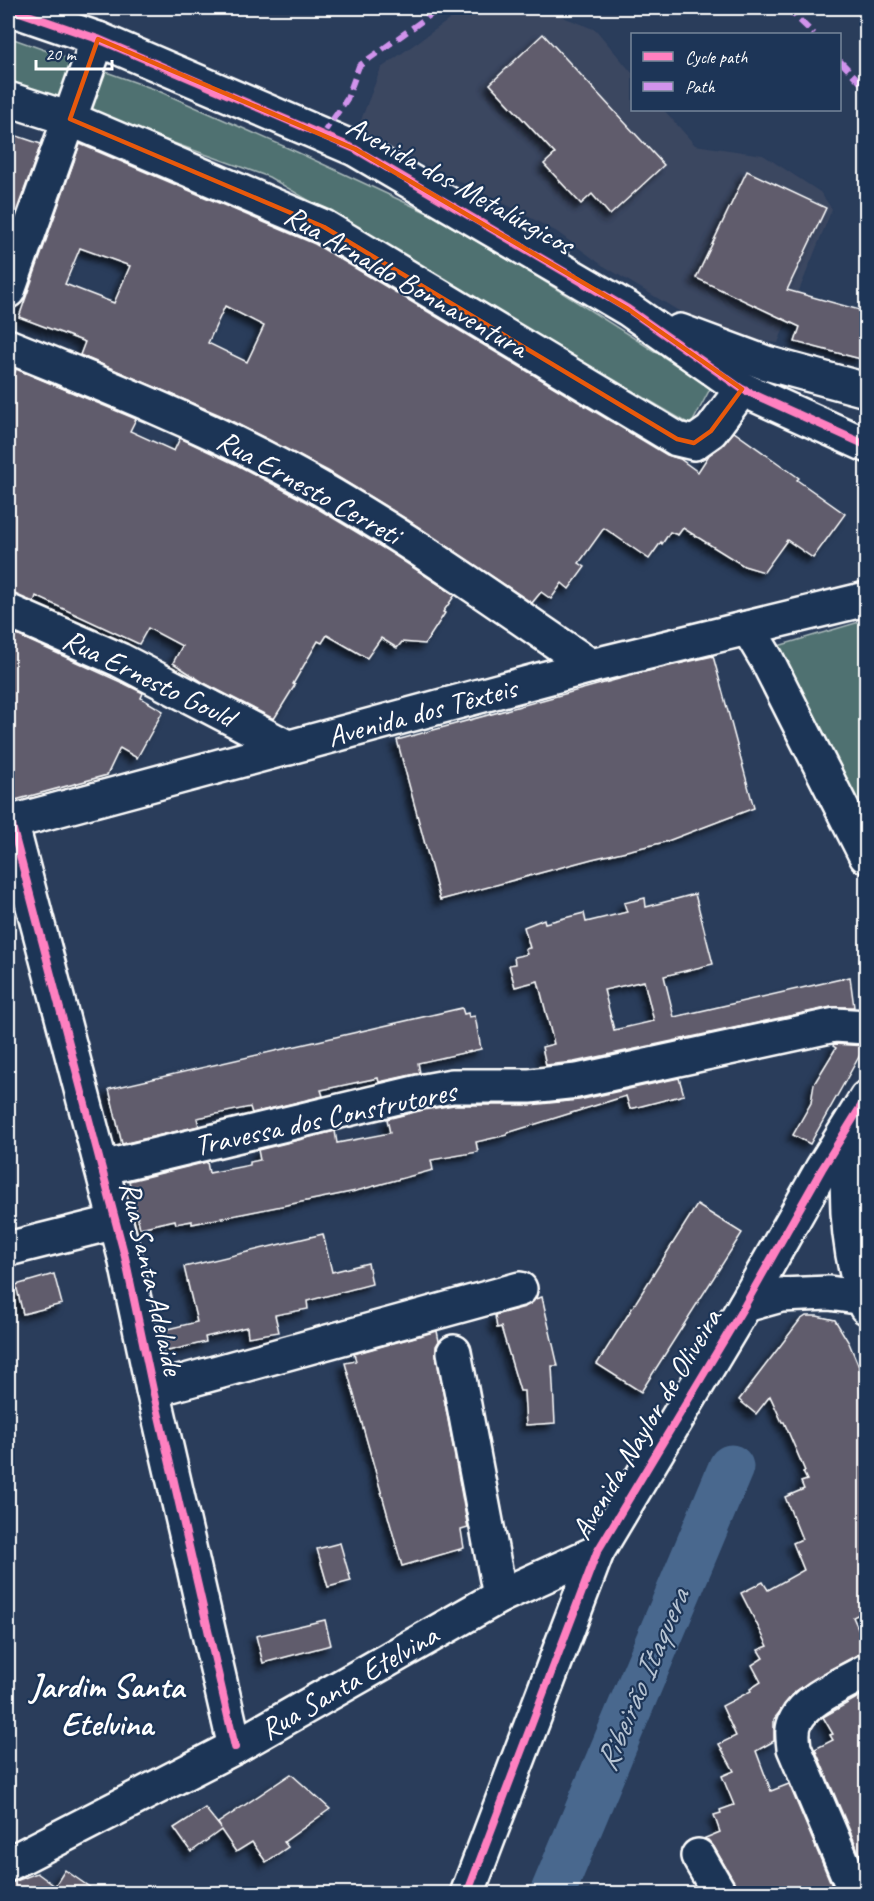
<svg xmlns="http://www.w3.org/2000/svg" width="874" height="1901" viewBox="0 0 874 1901" font-family="Caveat,sans-serif">
<style>
.built{fill:#3a4660}
.green{fill:#507171;stroke:#a8b8b8;stroke-width:1.5}
.lines{fill:none;stroke-linecap:round;stroke-linejoin:round}
.river{stroke:#48688e;stroke-width:45}
.building{fill:#605c6c;stroke:#fff;stroke-width:1.5;fill-rule:evenodd;filter:url(#shadow)}
.minor-casing{stroke:#fff;stroke-width:38}
.major-casing{stroke:#fff;stroke-width:38}
.minor{stroke:#1d3557;stroke-width:33}
.major{stroke:#1d3557;stroke-width:33}
.quiet{stroke:#d193ec;stroke-width:6;stroke-dasharray:12 6;stroke-linecap:butt}
.cycleway-casing{stroke:#1d3557;stroke-width:11}
.cycleway{stroke:#ff80c0;stroke-width:8}
.marked{fill:none;stroke:#e8590c;stroke-width:4.5;stroke-linejoin:round}
.labels{text-anchor:middle;dominant-baseline:central;stroke-width:4.5;stroke-linejoin:round;paint-order:stroke}
.street-label{font-size:30px;fill:#fff;stroke:#1d3557}
.water-label{font-size:32px;font-style:italic;fill:#b6c3d2;stroke:#1d3557}
.quarter-label{font-size:33px;font-weight:bold;fill:#fff;stroke:#1d3557}
</style>
<defs>
<filter id="shadow"><feDropShadow dx="-5.5" dy="5.5" stdDeviation="3" flood-color="#0009"/></filter>
</defs>
<rect width="100%" height="100%" fill="#2a3d5b"/>
<filter id="ink" filterUnits="userSpaceOnUse"><feTurbulence type="fractalNoise" baseFrequency=".0167" numOctaves="2"/><feDisplacementMap in="SourceGraphic" scale="12" xChannelSelector="R" yChannelSelector="G"/><feConvolveMatrix kernelMatrix="1 2 1 2 8 2 1 2 1" color-interpolation-filters="sRGB"/></filter>
<g filter="url(#ink)">
<polygon class="built" points="470,8 540,8 596,30 632,73 632,110 664,110 695,145 763,155 820,192 832,209 778,343 762,341 709,329 602,265 557,232 494,198 356,133 381,68 463,10"/>
<g class="green">
<polygon points="8,37 154,89 299,153 432,215 539,278 711,387 691,425 269,177 8,84"/>
<polygon points="866,620 866,823 810,717 778,646"/>
</g>
<g class="lines">
<polyline class="river" points="552,1894 731,1467"/>
</g>
<g class="building">
<polygon points="543,34 664,165 610,215 592,194 581,204 544,164 555,154 490,84"/>
<polygon points="8,133 41,144 11,226 8,225"/>
<path d="M 80,144 L 315,244 L 667,455 L 680,459 L 698,472 L 709,455 L 722,446 L 734,432 L 799,478 L 797,480 L 845,514 L 813,558 L 787,540 L 764,572 L 744,566 L 683,528 L 678,535 L 670,532 L 662,544 L 661,542 L 649,559 L 604,528 L 579,563 L 585,567 L 569,589 L 562,583 L 551,599 L 541,592 L 532,603 L 408,520 L 328,471 L 220,415 L 80,355 L 85,342 L 19,317 ZM 80,248 L 130,266 L 114,303 L 65,284 ZM 225,306 L 264,326 L 247,362 L 208,343 Z"/>
<polygon points="747,171 826,208 787,290 867,312 867,350 863,349 861,359 795,342 800,327 696,278"/>
<polygon points="16,369 136,419 130,431 174,451 180,438 237,465 310,504 388,551 455,595 443,612 445,613 425,644 402,642 397,648 381,638 367,658 327,635 322,643 318,641 293,684 295,685 274,719 204,683 173,663 182,646 148,628 139,644 36,596 34,602 8,593 8,390"/>
<polygon points="8,631 125,684 143,693 141,698 163,711 137,758 120,748 107,775 8,802"/>
<polygon points="713,656 754,808 665,842 592,859 440,900 397,740 648,671"/>
<path d="M 695,894 L 713,964 L 664,976 L 674,1017 L 850,977 L 854,1007 L 831,1007 L 574,1062 L 546,1065 L 542,1047 L 554,1044 L 538,981 L 515,987 L 509,965 L 515,964 L 514,957 L 527,954 L 525,949 L 530,948 L 524,927 L 544,919 L 545,923 L 584,913 L 586,922 L 627,912 L 624,903 L 645,898 L 646,907 ZM 644,981 L 654,1021 L 614,1030 L 604,990 Z"/>
<polygon points="462,1008 464,1014 468,1013 469,1017 475,1016 481,1049 418,1063 420,1073 379,1082 378,1078 321,1090 323,1096 252,1113 250,1107 197,1118 199,1126 122,1144 109,1089"/>
<polygon points="834,1044 865,1046 810,1144 793,1135 811,1103 814,1084 836,1048 833,1046"/>
<polygon points="679,1078 684,1095 630,1109 626,1096 507,1133 507,1135 476,1142 478,1152 431,1160 433,1170 356,1191 192,1224 192,1221 176,1224 175,1220 140,1228 129,1181 207,1162 209,1173 250,1165 250,1162 260,1160 258,1150 335,1131 337,1143 390,1133 387,1119 423,1110 454,1105 530,1105 579,1100"/>
<polygon points="697,1205 742,1233 641,1392 597,1364"/>
<polygon points="323,1234 332,1272 368,1263 372,1284 307,1301 308,1309 275,1315 279,1332 248,1337 247,1327 205,1337 206,1342 168,1351 163,1330 197,1322 184,1267"/>
<polygon points="54,1274 62,1304 23,1314 16,1285"/>
<polygon points="542,1297 558,1366 552,1366 555,1423 526,1425 524,1391 520,1391 501,1327 497,1328 495,1315 525,1307 535,1299"/>
<polygon points="806,1316 817,1316 835,1320 849,1343 867,1386 867,1610 853,1617 867,1648 867,1652 857,1655 829,1670 796,1691 774,1719 774,1741 756,1751 771,1791 789,1784 835,1893 739,1893 736,1885 714,1847 708,1840 703,1839 720,1832 714,1815 721,1813 720,1810 734,1805 722,1776 734,1771 719,1744 736,1736 722,1706 751,1691 750,1689 761,1682 752,1665 763,1658 758,1650 768,1646 741,1593 763,1582 768,1590 804,1570 793,1543 802,1539 785,1497 804,1489 801,1482 807,1480 803,1472 805,1471 784,1422 782,1422 770,1396 756,1414 739,1400 800,1320"/>
<polygon points="437,1331 439,1341 436,1346 436,1355 468,1528 461,1530 464,1548 402,1566 345,1363 356,1361 354,1354"/>
<polygon points="340,1543 351,1581 328,1587 317,1549"/>
<polygon points="325,1620 331,1645 263,1663 256,1636"/>
<polygon points="867,1692 867,1871 815,1749 833,1740 830,1735 833,1734 823,1717"/>
<polygon points="291,1774 330,1809 284,1842 288,1847 266,1862 252,1842 236,1852 221,1830 191,1852 174,1828 205,1808 221,1828 218,1823"/>
<polygon points="65,1870 98,1893 8,1893 8,1884 37,1873 55,1886"/>
</g>
<g class="lines">
<defs>
<g id="minor">
<polyline points="8,99 70,119 324,227 677,439 694,443 711,431 742,389"/>
<polyline points="8,291 98,39"/>
<path d="M 8,346 C 99,383 190,419 278,465 C 388,523 488,596 591,666"/>
<polyline points="8,611 120,660 289,748"/>
<polyline points="748,628 767,660 866,856"/>
<polyline points="11,822 125,1257 153,1390 235,1747"/>
<path d="M 852,1129 C 843,1189 847,1249 866,1307"/>
<polyline points="102,1168 419,1092 452,1086 530,1086 577,1081 835,1025 866,1027"/>
<polyline points="8,1249 116,1222"/>
<polyline points="745,1305 781,1295 829,1293 864,1298"/>
<polyline points="454,1352 500,1596"/>
<polyline points="153,1390 520,1289"/>
<polyline points="698,1856 720,1894"/>
<polyline points="8,1864 235,1747 500,1596 597,1552"/>
<polyline points="467,1894 597,1552 745,1305 822,1169 866,1098"/>
<path d="M 856,1894 L 794,1748 C 793,1738 791,1729 796,1720 C 807,1698 846,1683 866,1671"/>
</g>
<g id="major">
<polyline points="8,8 98,39 355,149 628,309 742,389 866,445"/>
<polyline points="680,331 766,363 866,390"/>
<polyline points="8,823 591,666 866,599"/>
</g>
</defs>
<use href="#minor" class="minor-casing"/>
<use href="#major" class="major-casing"/>
<use href="#minor" class="minor"/>
<use href="#major" class="major"/>
<g class="quiet">
<polyline points="787,8 814,34"/>
<polyline points="840,61 866,88"/>
<polyline points="322,135 347,99 359,66 440,8"/>
</g>
<defs>
<g id="cycleway">
<polyline points="8,8 98,39 355,149 628,309 742,389 866,445"/>
<polyline points="11,822 125,1257 153,1390 235,1747"/>
<polyline points="467,1894 597,1552 745,1305 822,1169 866,1098"/>
</g>
</defs>
<use href="#cycleway" class="cycleway-casing"/>
<use href="#cycleway" class="cycleway"/>
</g>
</g>
<path class="marked" d="M 98,39 L 355,149 L 628,309 L 742,389 L 711,431 L 694,443 L 677,439 L 324,227 L 70,119 Z"/>
<g class="labels">
<g class="street-label">
<text transform="translate(460 185) rotate(29)">Avenida dos Metalúrgicos</text>
<text transform="translate(406 281) rotate(30)">Rua Arnaldo Bonnaventura</text>
<text transform="translate(309 487) rotate(29)">Rua Ernesto Cerreti</text>
<text transform="translate(149 678) rotate(26)">Rua Ernesto Gould</text>
<text transform="translate(422 712) rotate(-15)">Avenida dos Têxteis</text>
<text transform="translate(325 1118) rotate(-12)">Travessa dos Construtores</text>
<text transform="translate(152 1278) rotate(77)">Rua Santa Adelaide</text>
<text transform="translate(646 1424) rotate(-59)">Avenida Naylor de Oliveira</text>
<text transform="translate(349 1682) rotate(-30)">Rua Santa Etelvina</text>
</g>
<g class="water-label">
<text transform="translate(642 1680) rotate(-67)">Ribeirão Itaquera</text>
</g>
<g class="quarter-label">
<text x="107" y="1686">Jardim Santa<tspan x="107" dy="38">Etelvina</tspan></text>
</g>
</g>
<rect width="874" height="1901" fill="none" stroke="#1d3557" stroke-width="30"/>
<rect x="15" y="15" width="844" height="1871" fill="none" stroke="#fff" stroke-width="2" filter="url(#ink)"/>
<rect x="631" y="33" width="210" height="78" fill="#1d3557" stroke="#77869a" stroke-width="1.5"/>
<rect x="643" y="52" width="30" height="9" fill="#ff80c0" stroke="#77869a" stroke-width="1.5"/>
<text x="685" y="63" font-size="18" fill="#ffffff">Cycle path</text>
<rect x="643" y="82" width="30" height="9" fill="#d193ec" stroke="#77869a" stroke-width="1.5"/>
<text x="685" y="93" font-size="18" fill="#ffffff">Path</text>
<path d="M36 60v9h76v-9" fill="none" stroke="#ffffff" stroke-width="3"/>
<text x="45" y="60" font-size="18" fill="#ffffff" stroke="#1d3557" stroke-width="4.5" paint-order="stroke">20 m</text>
</svg>
